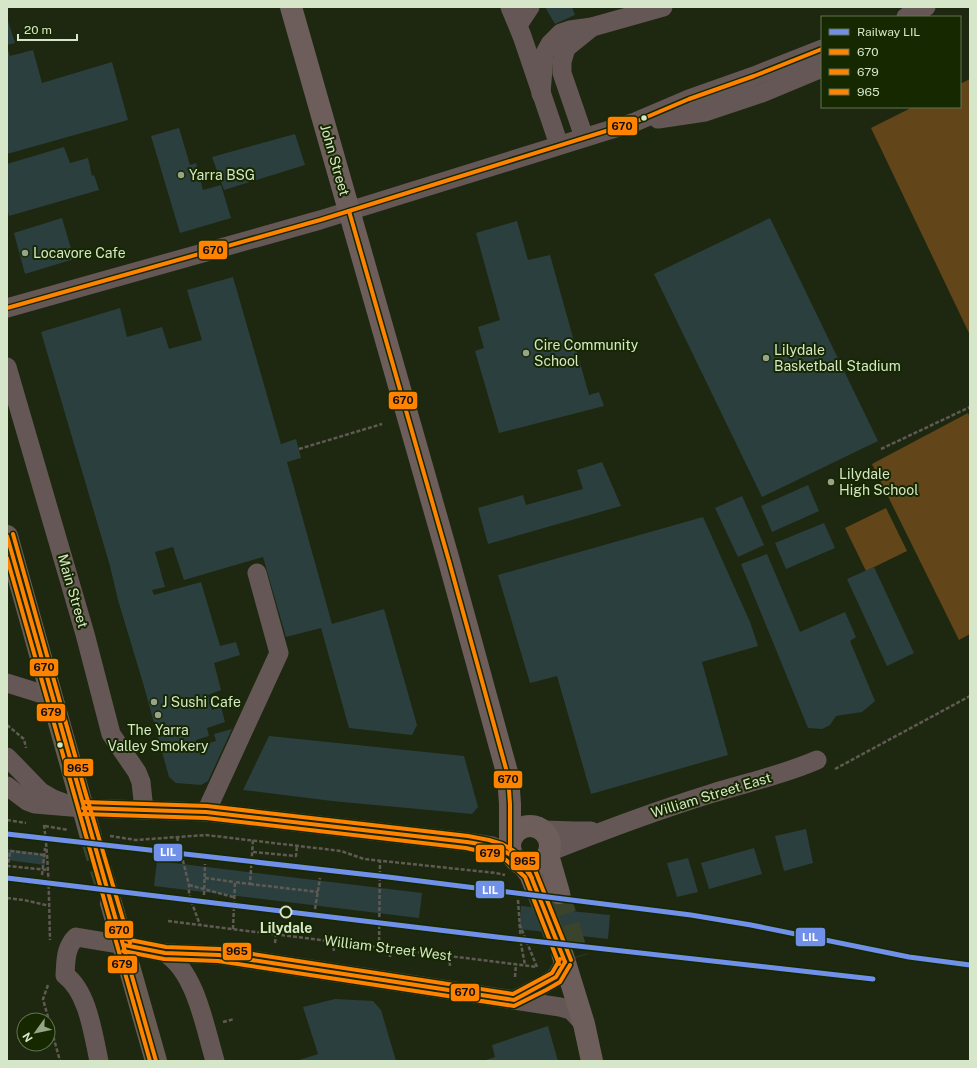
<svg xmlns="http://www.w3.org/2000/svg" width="977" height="1068" viewBox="0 0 977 1068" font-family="'Public Sans',sans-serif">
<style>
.green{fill:#63451a}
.building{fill:#2b3f3f}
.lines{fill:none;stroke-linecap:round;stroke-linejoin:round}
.major-tunnel{stroke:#3a442c;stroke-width:22;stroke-dasharray:22 11;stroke-linecap:butt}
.highway-tunnel{stroke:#3a442c;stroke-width:22;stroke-dasharray:22 11;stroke-linecap:butt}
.path{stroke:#5f5a53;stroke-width:2.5;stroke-dasharray:4 2;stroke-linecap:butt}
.minor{stroke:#655756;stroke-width:19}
.major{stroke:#6e5e5b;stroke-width:22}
.highway{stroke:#685b54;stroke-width:22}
.bus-1-casing{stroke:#162800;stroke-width:7}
.bus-2-casing{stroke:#162800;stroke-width:7}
.bus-3-casing{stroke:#162800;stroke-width:7}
.bus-1{stroke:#ff8200;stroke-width:4}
.bus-2{stroke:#ff8200;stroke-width:4}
.bus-3{stroke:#ff8200;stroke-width:4}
.rail-1-casing{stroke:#162800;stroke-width:8}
.rail-1{stroke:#7090e9;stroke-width:5}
.bus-dot{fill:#d6e6c8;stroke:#162800;stroke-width:1.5}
.poi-dot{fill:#96a488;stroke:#162800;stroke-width:1.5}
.stop-dot{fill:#162800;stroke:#d6e6c8;stroke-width:2}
.labels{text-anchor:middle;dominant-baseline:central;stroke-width:4;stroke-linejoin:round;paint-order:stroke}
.street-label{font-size:14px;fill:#d6e6c8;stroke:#162800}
.poi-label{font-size:14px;fill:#d6e6c8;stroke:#162800;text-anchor:start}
.stop-label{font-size:14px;font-weight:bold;fill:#d6e6c8;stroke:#162800}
.line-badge{stroke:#162800;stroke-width:1.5}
.badge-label{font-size:11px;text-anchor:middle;font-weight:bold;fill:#fff}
.pale-badge-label{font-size:11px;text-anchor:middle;font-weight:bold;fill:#111}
</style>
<rect width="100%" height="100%" fill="#1e2810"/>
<g class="green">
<polygon points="970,79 970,335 871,128 913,107 960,107 960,84"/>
<polygon points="968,413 970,418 970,634 959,640 872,464"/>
<polygon points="886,508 907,551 866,571 845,528"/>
</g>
<g class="building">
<polygon points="545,7 572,7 575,15 555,24"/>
<polygon points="7,18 15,43 7,45"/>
<polygon points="7,47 10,56 33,50 42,83 112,62 128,120 7,154"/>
<polygon points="179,128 190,165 196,163 203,190 221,185 231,218 180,233 151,136"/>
<polygon points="295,134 305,165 224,190 212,157"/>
<polygon points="64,147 70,163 88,158 92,176 94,175 99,190 9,216 7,209 7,164"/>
<polygon points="62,218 74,259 25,274 14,233"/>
<polygon points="770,218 878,441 762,497 654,274"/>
<polygon points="517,221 528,260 550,255 589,395 599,392 604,406 499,433 475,351 484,348 478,327 500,320 476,233"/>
<polygon points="233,277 281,444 296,439 301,458 287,462 332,624 384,609 417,725 412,735 349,728 321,628 286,637 263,557 184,580 173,547 155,552 165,587 152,590 154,595 201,582 220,646 236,642 240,655 214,663 221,690 208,695 212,710 221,707 225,722 207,728 209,736 196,740 198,746 216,741 214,734 232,729 208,781 201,785 176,783 169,777 143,683 118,600 110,566 41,332 120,308 127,337 162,327 169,349 202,340 187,290"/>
<polygon points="602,462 621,506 488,544 478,508 523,495 526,505 583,489 577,470"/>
<polygon points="808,485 819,511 772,532 761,506"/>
<polygon points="742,496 764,545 738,557 715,508"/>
<polygon points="703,517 750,622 758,646 702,662 728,755 591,794 557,676 530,683 498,575"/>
<polygon points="824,523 835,548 786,569 775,543"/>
<polygon points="767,554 800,632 845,612 856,637 850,641 875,701 862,712 836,716 830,725 822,729 808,728 741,564"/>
<polygon points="874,567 914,653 887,666 847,579"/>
<polygon points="269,736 464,756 478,807 472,814 332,801 243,790"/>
<polygon points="806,829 813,863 784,871 775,836"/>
<polygon points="754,848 762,874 709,889 701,863"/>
<polygon points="7,849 46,854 45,865 7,860"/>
<polygon points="688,858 698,892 677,897 667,863"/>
<polygon points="157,861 422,893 419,918 154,886"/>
<polygon points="521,906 610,915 608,939 519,929"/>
<polygon points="335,999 373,1001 381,1010 396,1061 296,1061 318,1054 303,1007"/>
<polygon points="548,1026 558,1061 483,1061 495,1057 492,1045"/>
</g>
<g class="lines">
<g class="major-tunnel">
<polyline points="536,889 563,956"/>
<polyline points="559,893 578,957"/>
</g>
<polyline class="highway-tunnel" points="91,837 111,903"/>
<g class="path">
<polyline points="299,449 382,424"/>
<polyline points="881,449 970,407"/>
<polyline points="7,725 24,739 26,748"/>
<polyline points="835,769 970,696"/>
<polyline points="7,820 26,823"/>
<path d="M 44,825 C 49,863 49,902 50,940"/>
<polyline points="45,826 68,830"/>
<polyline points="110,836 136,840 206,835 341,851 364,859 496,873 505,875"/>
<polyline points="177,837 189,885 189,895 200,925"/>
<polyline points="7,843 7,842"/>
<polyline points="253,852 296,856 297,846"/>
<polyline points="44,855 10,851 8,866 48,870"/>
<polyline points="42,875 45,848"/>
<polyline points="205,878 235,882"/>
<polyline points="250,884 318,892"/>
<polyline points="189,885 233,897"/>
<polyline points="204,895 205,864"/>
<polyline points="7,898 24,900 50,906"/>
<polyline points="518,900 521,944 525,965"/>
<polyline points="315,909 320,878"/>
<polyline points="168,921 537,967 519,923"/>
<polyline points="233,929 235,882 250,884 253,840"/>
<polyline points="333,941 334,952"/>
<polyline points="275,943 276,934"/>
<polyline points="379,947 380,861"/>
<polyline points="390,948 390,957"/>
<polyline points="449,956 450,966"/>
<polyline points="515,977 516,964"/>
<polyline points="48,985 43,999 60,1061"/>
<polyline points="223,1022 234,1019"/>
</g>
<g class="minor">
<polyline points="510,7 522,36 559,145"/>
<polyline points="906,17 926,7"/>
<polyline points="518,25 530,7"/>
<polyline points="541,94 544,55 550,44 561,33 570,30 592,27 663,7"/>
<polyline points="658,119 705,112 762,93 822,68"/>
<polyline points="584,137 562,73 562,62 566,48 592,27"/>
<polyline points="7,308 320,220 635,122 689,99 754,76 822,49"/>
<polyline points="7,367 85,634 111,734 137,772 141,782 144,810"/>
<polyline points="7,683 52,697"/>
<polyline points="7,757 41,792 53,799 64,803"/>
<polyline points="7,786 27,801 35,804 83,808 206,812 467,842 492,846 512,855"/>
<polyline points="206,812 279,653 257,573"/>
<polyline points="543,830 575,831 591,831"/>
<path d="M 549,852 C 602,831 655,811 710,794 C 745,783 783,775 817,760"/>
<path d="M 165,953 C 196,972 205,1028 215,1061"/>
<polyline points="514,1000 543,985 556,977 565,962"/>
<path d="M 99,1061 C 93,1034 88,992 65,975 C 66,961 65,948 76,937 L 124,945 L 165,953 L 219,955 L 560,1007 L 571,1010 L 584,1024"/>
</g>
<g class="major">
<polyline points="291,7 449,561 508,776 510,804 510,843"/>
<circle cx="530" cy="846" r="20"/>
<polyline points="548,855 559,893"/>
<polyline points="523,865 530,874 536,889"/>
<polyline points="563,956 584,1024 592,1061"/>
</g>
<g class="highway">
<polyline points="7,536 91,837"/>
<polyline points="111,903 156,1061"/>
</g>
<defs>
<g id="bus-1">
<polyline points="349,211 449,561 508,776 510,804 510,849 515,859 523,865 530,874 565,962"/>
<polyline points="7,308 320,220 635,122 689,99 754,76 822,49"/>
<polyline points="7,536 156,1061"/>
<path d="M 83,808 L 206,812 L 467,842 C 499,847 513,850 532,878"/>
<polyline points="124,945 165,953 219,955 514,1000 556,977 565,962"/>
</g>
<g id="bus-2">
<polyline points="7,558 150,1061"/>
<polyline points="83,814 206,818 466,848 497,855 506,860 525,877 559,964"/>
<polyline points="123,951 164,959 218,961 514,1006 546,990 560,982 570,965"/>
</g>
<g id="bus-3">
<polyline points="13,534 85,791 130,943"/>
<polyline points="83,802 207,806 468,836 489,840 502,844 514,851 535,870 571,960"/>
<polyline points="125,939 166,947 220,949 513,994 552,973 560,959"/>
</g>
</defs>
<use href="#bus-1" class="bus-1-casing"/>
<use href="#bus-2" class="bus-2-casing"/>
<use href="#bus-3" class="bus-3-casing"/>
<use href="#bus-1" class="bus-1"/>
<use href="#bus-2" class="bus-2"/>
<use href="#bus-3" class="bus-3"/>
<defs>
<g id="rail-1">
<polyline points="7,834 388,877 691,915 751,925 909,957 970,965"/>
<polyline points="7,878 497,937 873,979"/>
</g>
</defs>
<use href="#rail-1" class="rail-1-casing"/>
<use href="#rail-1" class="rail-1"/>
</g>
<g class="bus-dot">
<circle cx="644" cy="118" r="3.5"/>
<circle cx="60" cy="745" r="3.5"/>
</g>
<g class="poi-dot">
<circle cx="181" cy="175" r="4"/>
<circle cx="25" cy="253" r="4"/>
<circle cx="526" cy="353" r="4"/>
<circle cx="766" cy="358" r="4"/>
<circle cx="831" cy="482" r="4"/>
<circle cx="154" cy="702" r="4"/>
<circle cx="158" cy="715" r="4"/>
</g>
<circle class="stop-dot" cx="286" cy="912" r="5.5"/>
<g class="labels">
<g class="street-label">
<text transform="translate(335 160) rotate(74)">John Street</text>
<text transform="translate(73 591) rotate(74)">Main Street</text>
<text transform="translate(711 795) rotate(-17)">William Street East</text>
<text transform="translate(388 948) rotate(7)">William Street West</text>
</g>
<g class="poi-label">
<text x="189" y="175">Yarra BSG</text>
<text x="33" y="253">Locavore Cafe</text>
<text x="534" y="345">Cire Community<tspan x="534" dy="16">School</tspan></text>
<text x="774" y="350">Lilydale<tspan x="774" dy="16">Basketball Stadium</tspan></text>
<text x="839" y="474">Lilydale<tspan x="839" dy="16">High School</tspan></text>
<text x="162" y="702">J Sushi Cafe</text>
<text x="158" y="730" text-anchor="middle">The Yarra<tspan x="158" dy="16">Valley Smokery</tspan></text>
</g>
<g class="stop-label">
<text x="286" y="928">Lilydale</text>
</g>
</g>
<g class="line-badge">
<rect x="607" y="116" width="31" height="20" rx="4" fill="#ff8200"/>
<rect x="198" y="240" width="30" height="20" rx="4" fill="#ff8200"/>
<rect x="388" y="391" width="30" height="19" rx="4" fill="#ff8200"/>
<rect x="29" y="658" width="30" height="19" rx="4" fill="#ff8200"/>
<rect x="36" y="703" width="30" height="19" rx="4" fill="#ff8200"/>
<rect x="63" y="758" width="31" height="19" rx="4" fill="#ff8200"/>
<rect x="493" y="770" width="30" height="19" rx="4" fill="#ff8200"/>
<rect x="153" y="843" width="30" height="19" rx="4" fill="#7090e9"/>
<rect x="475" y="844" width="30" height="19" rx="4" fill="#ff8200"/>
<rect x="510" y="851" width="30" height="20" rx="4" fill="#ff8200"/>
<rect x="475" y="880" width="30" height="19" rx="4" fill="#7090e9"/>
<rect x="104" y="920" width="30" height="19" rx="4" fill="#ff8200"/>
<rect x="795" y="927" width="31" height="20" rx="4" fill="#7090e9"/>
<rect x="222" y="942" width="30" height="19" rx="4" fill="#ff8200"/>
<rect x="107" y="955" width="31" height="19" rx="4" fill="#ff8200"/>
<rect x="450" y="983" width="30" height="19" rx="4" fill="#ff8200"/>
</g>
<g class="badge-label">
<text x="168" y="856">LIL</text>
<text x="490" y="894">LIL</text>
<text x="810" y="941">LIL</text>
</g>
<g class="pale-badge-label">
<text x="622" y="130">670</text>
<text x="213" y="254">670</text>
<text x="403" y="404">670</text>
<text x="44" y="671">670</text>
<text x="51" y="716">679</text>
<text x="78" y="772">965</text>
<text x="508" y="783">670</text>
<text x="490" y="857">679</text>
<text x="525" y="865">965</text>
<text x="119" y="934">670</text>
<text x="237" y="955">965</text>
<text x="122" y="968">679</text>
<text x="465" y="996">670</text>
</g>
<rect width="977" height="1068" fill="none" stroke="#d6e6c8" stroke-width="16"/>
<rect x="821" y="16" width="140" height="92" fill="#162800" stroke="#637450"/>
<rect x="829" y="29" width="20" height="6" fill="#7090e9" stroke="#637450"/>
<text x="857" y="36" font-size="12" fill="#d6e6c8">Railway LIL</text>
<rect x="829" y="49" width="20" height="6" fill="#ff8200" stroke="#637450"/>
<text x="857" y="56" font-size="12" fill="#d6e6c8">670</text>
<rect x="829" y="69" width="20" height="6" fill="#ff8200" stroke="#637450"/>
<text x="857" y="76" font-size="12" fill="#d6e6c8">679</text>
<rect x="829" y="89" width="20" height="6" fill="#ff8200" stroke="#637450"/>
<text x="857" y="96" font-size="12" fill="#d6e6c8">965</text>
<g transform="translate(36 1032) rotate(237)"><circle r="19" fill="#162800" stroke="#637450"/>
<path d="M0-3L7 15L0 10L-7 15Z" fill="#96a488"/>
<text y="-6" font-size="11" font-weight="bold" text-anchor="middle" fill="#d6e6c8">N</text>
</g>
<path d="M18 34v6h59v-6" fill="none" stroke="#d6e6c8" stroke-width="2"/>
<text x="24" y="34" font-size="12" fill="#d6e6c8" stroke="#162800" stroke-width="3" paint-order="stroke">20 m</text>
</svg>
